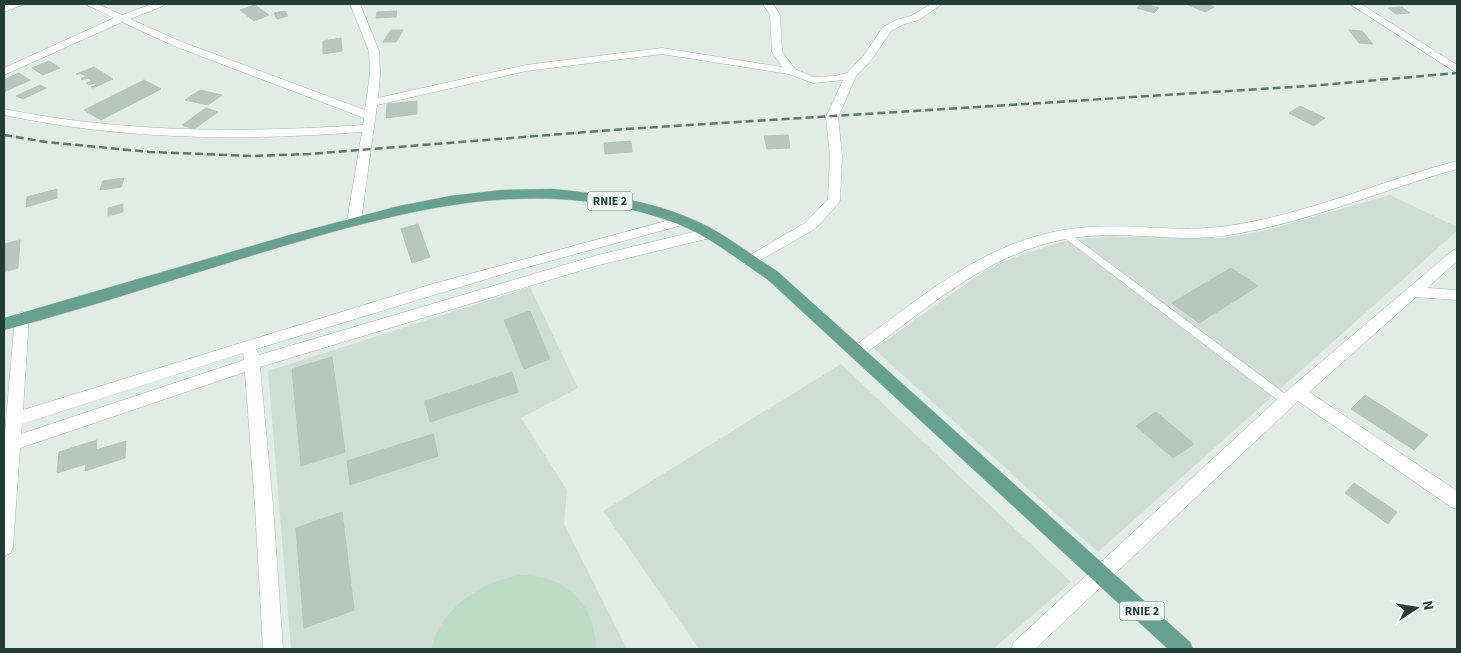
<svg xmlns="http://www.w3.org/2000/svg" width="1461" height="653" viewBox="0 0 1461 653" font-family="'Source Sans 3',sans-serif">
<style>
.built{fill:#d0dcd6}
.green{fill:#bbddc3}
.building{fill:#b7c7c0;stroke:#b4c5be}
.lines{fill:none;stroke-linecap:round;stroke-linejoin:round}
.pedestrian-casing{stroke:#a5b4ae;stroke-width:1}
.minor-casing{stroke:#a5b4ae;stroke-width:1}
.primary-casing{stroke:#c1c9c6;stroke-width:1}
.pedestrian{fill:#fff;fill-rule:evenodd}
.minor{fill:#fff;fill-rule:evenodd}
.primary{fill:#67a190;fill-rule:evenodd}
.rail{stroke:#5d7870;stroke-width:2.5;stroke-dasharray:8 4;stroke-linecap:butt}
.labels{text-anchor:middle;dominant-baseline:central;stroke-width:5;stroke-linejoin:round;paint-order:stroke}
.shield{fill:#f2f8f5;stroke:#60756f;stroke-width:1}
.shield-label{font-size:12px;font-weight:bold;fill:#223d35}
</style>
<rect width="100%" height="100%" fill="#e2ece7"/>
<g class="built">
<polygon points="1390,195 1457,227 1457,231 1098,552 874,349 987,269 1004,261 1061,242 1106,237 1222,238 1259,232"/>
<polygon points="530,287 578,388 521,418 567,490 564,524 627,649 291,649 268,371"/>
<polygon points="841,364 1071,582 993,649 699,649 603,511"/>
</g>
<path class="green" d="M 520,575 C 568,576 594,602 596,649 L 431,649 C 441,608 480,582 520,575 Z"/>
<g class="building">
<polygon points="1141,4 1145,4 1159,8 1154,13 1137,8"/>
<polygon points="1186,4 1207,4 1214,7 1205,12"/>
<polygon points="255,5 269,15 254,21 240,10"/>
<polygon points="1402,7 1410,13 1396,14 1388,8"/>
<polygon points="285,11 288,16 277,19 274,13"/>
<polygon points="397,11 396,17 376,18 377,12"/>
<polygon points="391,30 403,30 396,42 383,42"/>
<polygon points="1349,30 1362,31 1373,44 1359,43"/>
<polygon points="341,38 342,51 323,54 323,41"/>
<polygon points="49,61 60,68 43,75 32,68"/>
<polygon points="94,67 113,79 93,88 91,87 97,84 95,83 89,85 86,83 92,81 88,78 82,80 81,79 86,76 82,74 76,74"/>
<polygon points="19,73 30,80 4,92 4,80"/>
<polygon points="144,80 161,89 101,120 84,110"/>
<polygon points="40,85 46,88 23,99 16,96"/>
<polygon points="200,90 222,95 208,105 185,100"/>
<polygon points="417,101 417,114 386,118 387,104"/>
<polygon points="1300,106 1325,118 1314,126 1289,113"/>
<polygon points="206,108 218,112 194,129 182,125"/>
<polygon points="788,135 790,148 767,149 764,136"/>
<polygon points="631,141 632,152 605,154 604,143"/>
<polygon points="124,178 121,187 100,190 103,181"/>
<polygon points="57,189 57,198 26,207 27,197"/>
<polygon points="123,204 123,212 108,216 108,208"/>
<polygon points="418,224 430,257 412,263 401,229"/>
<polygon points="20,240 18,268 4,272 4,244"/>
<polygon points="1231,268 1258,286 1199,323 1172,303"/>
<polygon points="530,311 550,359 524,369 504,320"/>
<polygon points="332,357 345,452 301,466 292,369"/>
<polygon points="512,372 518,392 430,422 425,401"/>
<polygon points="1365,395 1428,435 1414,450 1351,409"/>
<polygon points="1156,412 1194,444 1173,458 1136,426"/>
<polygon points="433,434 438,456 350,485 347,461"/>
<polygon points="97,440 96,450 126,441 125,458 85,471 86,464 57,473 59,452"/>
<polygon points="1354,483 1397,512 1388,524 1345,493"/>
<polygon points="342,512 354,610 304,628 296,528"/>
</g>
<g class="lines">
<defs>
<polygon id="pedestrian" points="1066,231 1291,398 1293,401 1291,404 1287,406 1283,404 1062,236 1061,234"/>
<g id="minor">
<polygon points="11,4 25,4 4,12 4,6"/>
<path d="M 85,4 L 98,4 L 122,15 L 152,4 L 165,4 L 163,6 L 130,19 L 182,42 L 365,110 L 370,74 L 369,51 L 350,4 L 360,4 L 379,51 L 380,74 L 378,98 L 526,65 L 662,48 L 782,67 L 772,52 L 770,15 L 763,4 L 773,4 L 780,15 L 782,52 L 795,69 L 814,77 L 835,76 L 847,73 L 864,55 L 883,27 L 896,20 L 911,16 L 931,4 L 942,4 L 919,20 L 904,24 L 891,31 L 872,59 L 856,76 L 838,117 L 842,156 L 840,200 L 839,203 L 815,229 L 750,266 L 745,264 L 743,261 L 745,258 L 805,223 L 828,199 L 830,156 L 826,117 L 843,80 L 813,83 L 789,74 L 662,54 L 526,71 L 377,105 L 361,221 L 359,224 L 349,224 L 347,221 L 362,132 C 241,141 122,140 4,115 L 4,109 C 123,133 242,133 363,125 L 364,118 L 174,46 L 122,22 L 4,75 L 4,68 L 114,18 Z"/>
<polygon points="1350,4 1361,4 1457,65 1457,73"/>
<path d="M 1457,161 L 1457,169 C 1381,190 1307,223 1229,235 C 1182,243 1136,232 1089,236 C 998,243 933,304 862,356 L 857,358 L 852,356 L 849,352 L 852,348 C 926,294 994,232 1091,227 C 1137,224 1182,233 1227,226 C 1306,215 1380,181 1457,161 Z"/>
<path d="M 681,217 L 686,218 L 688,221 L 686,224 L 513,271 L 256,349 L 259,355 L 598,255 L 710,228 L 715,230 L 717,233 L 715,236 L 710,238 L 599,265 L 260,367 L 273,506 L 283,649 L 263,649 L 255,506 L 245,372 L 20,448 L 13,547 L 11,553 L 4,556 L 4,443 L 15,318 L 17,314 L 22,312 L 27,314 L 29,318 L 23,410 L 429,285 ZM 243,353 L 244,360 L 21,434 L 22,424 Z"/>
<polygon points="1457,249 1457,261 1427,288 1457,290 1457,300 1416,297 1309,392 1457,491 1457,509 1451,507 1298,401 1035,649 1011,649 1014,642 1281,396 1452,251"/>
</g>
<path id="primary" d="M 553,189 C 605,194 661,202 709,227 C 733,240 754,257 777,271 L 1190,642 L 1193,649 L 1168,649 L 767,279 C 738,260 711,237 678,224 C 543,172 410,209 277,248 C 186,275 96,306 4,330 L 4,318 L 293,234 L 399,206 L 450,196 L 501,190 Z"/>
</defs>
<use href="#pedestrian" class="pedestrian-casing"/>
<use href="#minor" class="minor-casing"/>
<use href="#primary" class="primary-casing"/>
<use href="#pedestrian" class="pedestrian"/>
<use href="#minor" class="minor"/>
<use href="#primary" class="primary"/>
<polyline class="rail" points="4,135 46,142 150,152 252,156 309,154 625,129 1310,86 1457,73"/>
</g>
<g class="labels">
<g class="shield">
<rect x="587.5" y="191.5" width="45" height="19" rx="4"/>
<rect x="1119.5" y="601.5" width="45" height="19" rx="4"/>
</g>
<g class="shield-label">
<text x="610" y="201">RNIE 2</text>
<text x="1142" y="611">RNIE 2</text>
</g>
</g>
<rect width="1461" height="653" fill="none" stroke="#223d35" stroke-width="10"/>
<g transform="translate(1416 608) rotate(78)" stroke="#f2f8f5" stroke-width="4" paint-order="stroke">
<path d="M0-4L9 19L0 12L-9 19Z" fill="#223d35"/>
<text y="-8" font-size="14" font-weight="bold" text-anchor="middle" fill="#223d35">N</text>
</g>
</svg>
